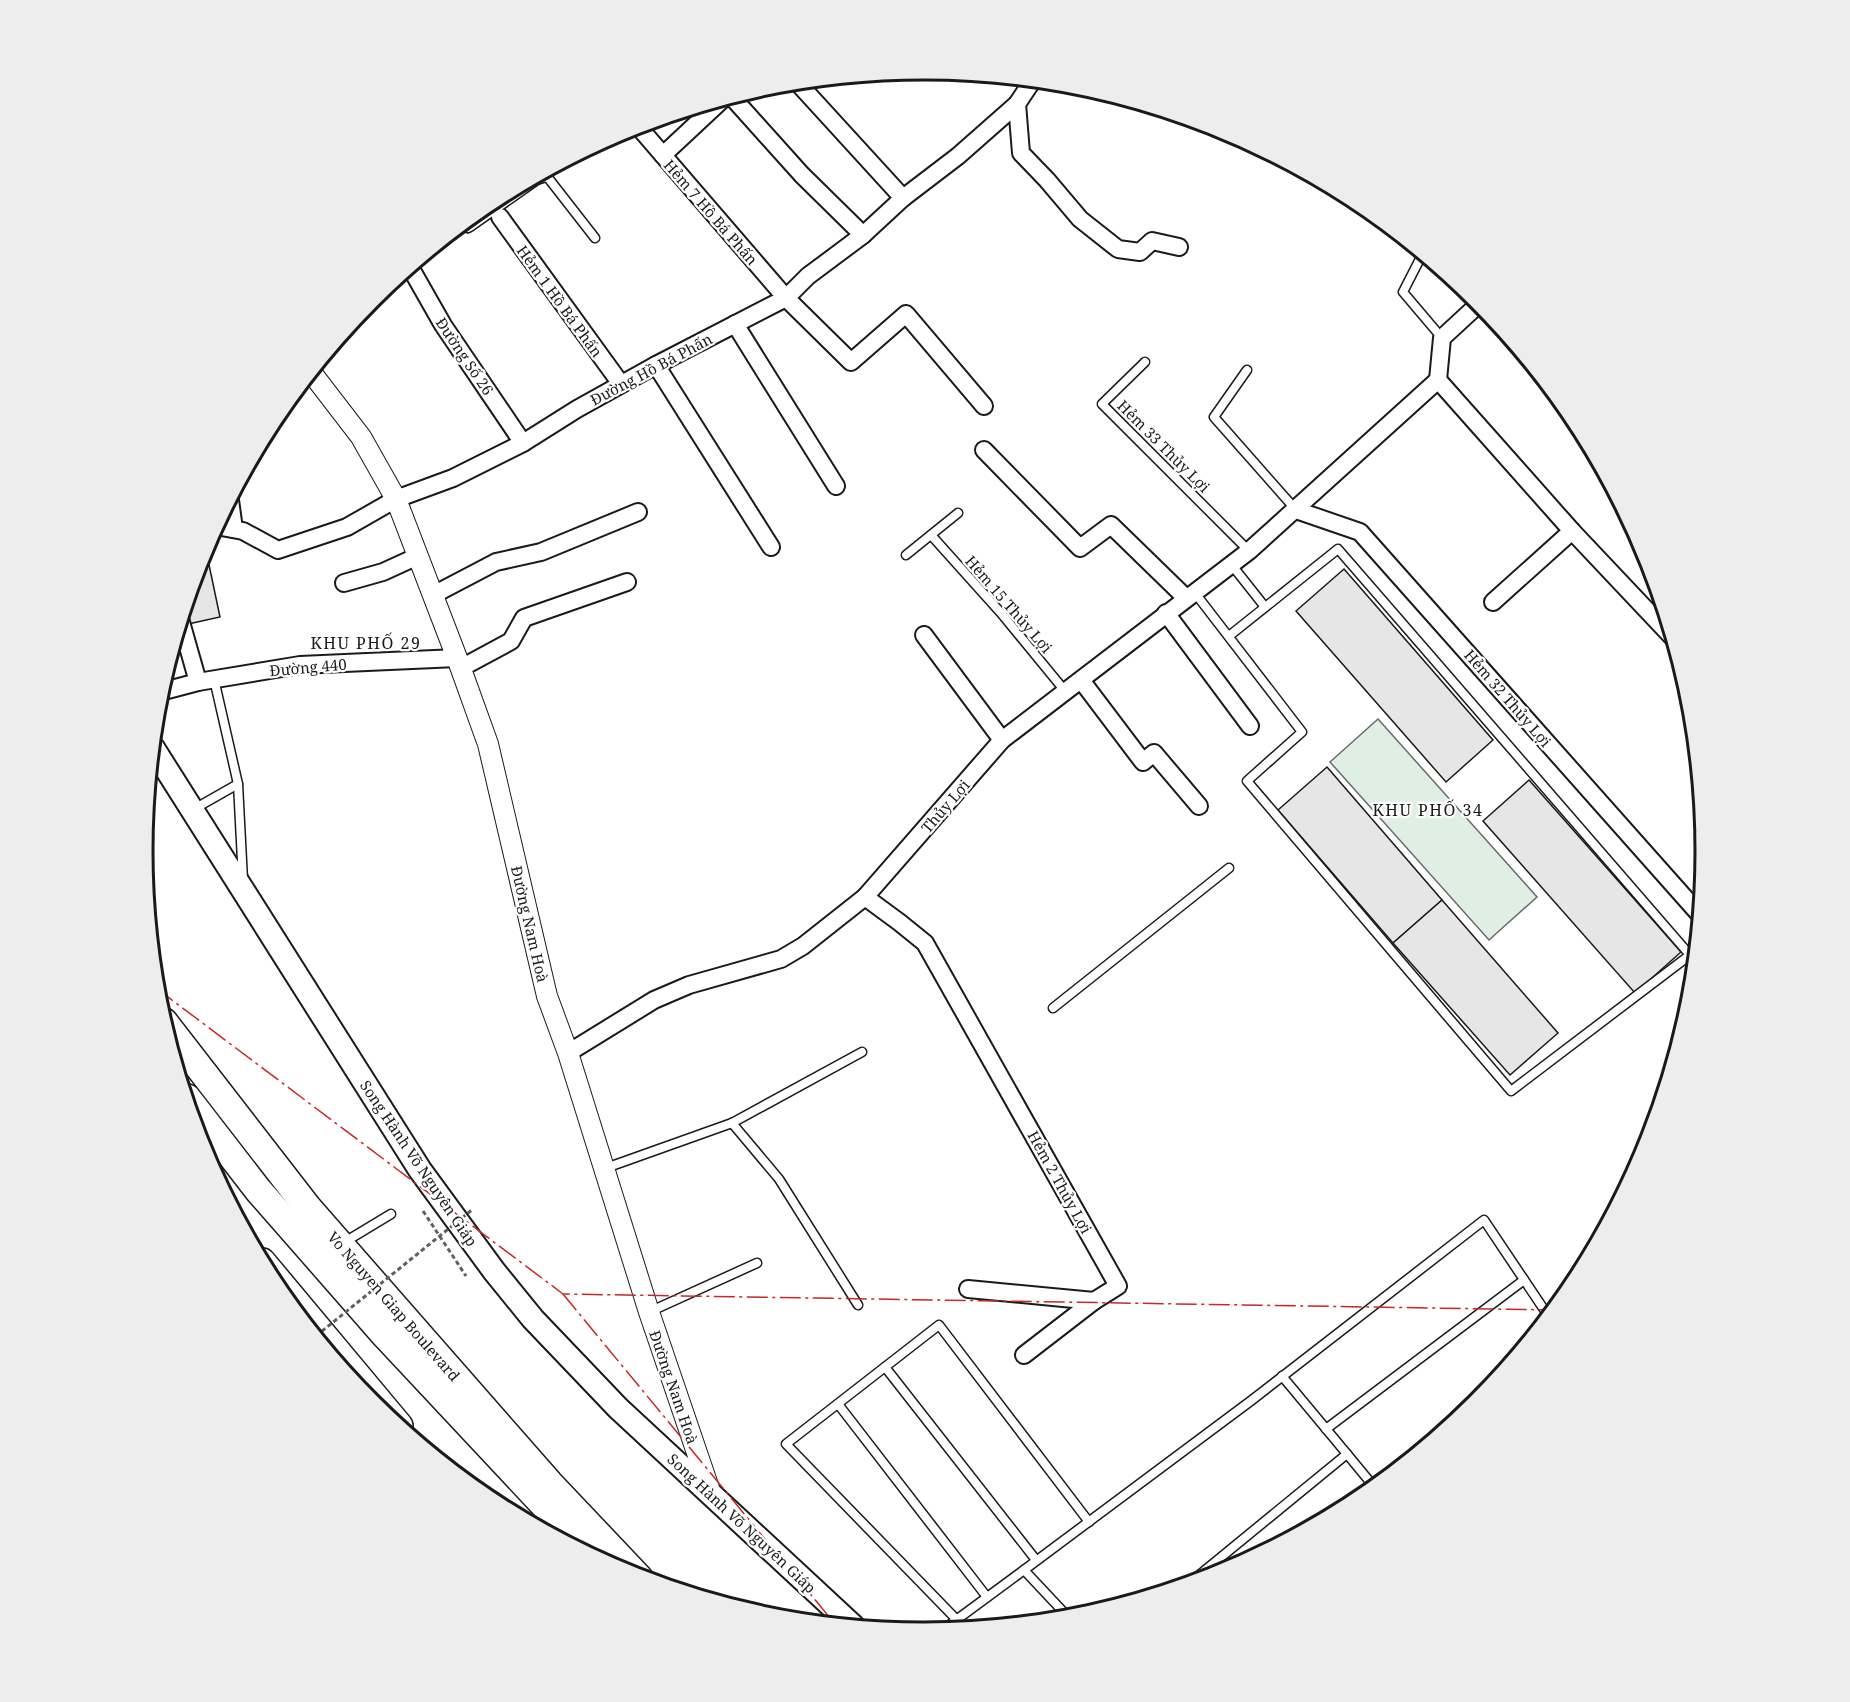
<svg xmlns="http://www.w3.org/2000/svg" width="1850" height="1702" viewBox="0 0 1850 1702" font-family="'Noto Serif',serif">
<style>
.green{fill:#e0efe3;stroke:#6a6a6a;stroke-width:1.5}
.building{fill:#e6e6e6;stroke:#1a1a1a;stroke-width:1.5}
.lines{fill:none;stroke-linecap:round;stroke-linejoin:round}
.service-casing{stroke:#1a1a1a;stroke-width:11}
.minor-casing{stroke:#1a1a1a;stroke-width:20}
.tertiary-casing{stroke:#1a1a1a;stroke-width:22}
.secondary-casing{stroke:#1a1a1a;stroke-width:26}
.trunk-casing{stroke:#1a1a1a;stroke-width:30}
.path{stroke:#5f5f5f;stroke-width:3;stroke-dasharray:4.5 3;stroke-linecap:butt}
.service{stroke:#fff;stroke-width:8}
.minor{stroke:#fff;stroke-width:16}
.tertiary{stroke:#fff;stroke-width:20}
.secondary{stroke:#fff;stroke-width:22}
.trunk{stroke:#fff;stroke-width:27}
.path-bridge{stroke:#5f5f5f;stroke-width:3;stroke-dasharray:4.5 3;stroke-linecap:butt}
.power{stroke:#c62828;stroke-width:1.5;stroke-dasharray:21 4.5 3 4.5;stroke-linecap:butt}
.labels{text-anchor:middle;dominant-baseline:central;stroke-width:4.5;stroke-linejoin:round;paint-order:stroke}
.street-label{font-size:15px;fill:#1a1a1a;stroke:#fff}
.neighbourhood-label{font-size:16px;letter-spacing:1.5px;fill:#1a1a1a;stroke:#fff}
.rim{fill:none;stroke:#1a1a1a;stroke-width:3}
</style>
<rect width="100%" height="100%" fill="#fff"/>
<polygon class="green" points="1378,719 1537,897 1489,940 1330,762"/>
<g class="building">
<polygon points="208,560 220,617 188,624 185,609 200,562"/>
<polygon points="1344,569 1493,740 1446,782 1296,611"/>
<polygon points="1327,767 1442,900 1393,943 1278,810"/>
<polygon points="1529,780 1681,952 1635,993 1483,821"/>
<polygon points="1442,900 1558,1033 1510,1075 1393,943"/>
</g>
<g class="lines">
<defs>
<g id="service">
<polyline points="464,223 468,228 470,227 537,180 546,177 549,179 595,238"/>
<polyline points="1423,253 1403,292 1442,338"/>
<polyline points="1145,362 1102,404 1249,551"/>
<polyline points="1247,370 1214,417 1296,510"/>
<polyline points="931,535 1001,613 1065,691"/>
<polyline points="906,555 958,513"/>
<polyline points="1231,564 1265,607"/>
<polyline points="1195,593 1302,732 1247,781 1511,1091 1690,955 1338,549 1229,636"/>
<polyline points="214,679 238,784 243,880"/>
<polyline points="194,809 238,784"/>
<polyline points="1053,1008 1229,868"/>
<polyline points="732,1123 779,1179 858,1305"/>
<polyline points="603,1169 732,1123 862,1052"/>
<polyline points="343,1243 391,1214"/>
<polyline points="649,1312 757,1263"/>
<polyline points="885,1367 1036,1560"/>
<polyline points="838,1404 987,1597"/>
<polyline points="1326,1429 1524,1280"/>
<polyline points="1347,1454 1375,1488"/>
<polyline points="1187,1585 1347,1454 1282,1376"/>
<polyline points="1070,1619 1024,1570 1252,1400 1484,1220 1549,1317"/>
<polyline points="957,1620 786,1444 939,1325 1089,1522"/>
<polyline points="944,1629 1024,1570"/>
</g>
<g id="minor">
<polyline points="797,82 903,198"/>
<polyline points="731,96 802,175 863,235"/>
<polyline points="1017,104 1021,153 1047,180 1080,219 1118,249 1140,252 1152,241 1179,247"/>
<polyline points="637,125 786,298 851,362 906,314 984,406"/>
<polyline points="663,155 723,99"/>
<polyline points="500,217 621,384"/>
<polyline points="410,267 443,325 523,443"/>
<polyline points="735,324 836,486"/>
<polyline points="656,365 771,547"/>
<polyline points="1438,380 1442,338 1481,302"/>
<polyline points="984,450 1080,548 1111,525 1186,598"/>
<polyline points="230,500 234,529"/>
<polyline points="1296,510 1360,532 1701,916"/>
<polyline points="216,526 243,531 278,550 347,527 396,499 453,478 523,443 577,409 656,365 786,298 808,276 863,235 903,198 958,156 1017,104 1033,80"/>
<polyline points="344,583 383,572 418,556"/>
<polyline points="433,595 496,562 541,552 638,512"/>
<polyline points="1493,602 1572,531"/>
<polyline points="1166,613 1250,726"/>
<polyline points="181,622 198,682"/>
<polyline points="924,635 1002,740"/>
<polyline points="461,668 511,641 524,618 627,582"/>
<polyline points="1081,680 1143,762 1154,753 1199,806"/>
<polyline points="160,692 198,682 300,665 457,658"/>
<polyline points="865,897 899,922 925,943 1118,1286 1094,1301 968,1289"/>
<polyline points="568,1053 654,1000 689,985 781,959 803,946 865,897 1002,740 1249,551 1438,380 1572,531 1674,639"/>
<polyline points="1024,1355 1094,1301"/>
</g>
<polyline id="tertiary" points="311,372 361,437 396,499 457,658 488,744 547,996 568,1053 649,1312 711,1494"/>
<polyline id="secondary" points="153,748 420,1170 494,1271 533,1319 618,1408 853,1626"/>
<g id="trunk">
<polyline points="164,1022 308,1208 549,1483 639,1578"/>
<polyline points="187,1098 258,1190 385,1335 590,1554"/>
<polyline points="262,1262 399,1426"/>
</g>
</defs>
<use href="#service" class="service-casing"/>
<use href="#minor" class="minor-casing"/>
<use href="#tertiary" class="tertiary-casing"/>
<use href="#secondary" class="secondary-casing"/>
<use href="#trunk" class="trunk-casing"/>
<polyline class="path" points="423,1211 466,1276"/>
<use href="#service" class="service"/>
<use href="#minor" class="minor"/>
<use href="#tertiary" class="tertiary"/>
<use href="#secondary" class="secondary"/>
<use href="#trunk" class="trunk"/>
<polyline class="path-bridge" points="316,1336 473,1209"/>
<g class="power">
<polyline points="156,988 563,1294 1555,1310"/>
<polyline points="563,1294 835,1624"/>
</g>
</g>
<g class="labels">
<g class="street-label">
<text transform="translate(711 212) rotate(49)">Hẻm 7 Hồ Bá Phấn</text>
<text transform="translate(560 301) rotate(54)">Hẻm 1 Hồ Bá Phấn</text>
<text transform="translate(465 356) rotate(56)">Đường Số 26</text>
<text transform="translate(651 369) rotate(-28)">Đường Hồ Bá Phấn</text>
<text transform="translate(1164 446) rotate(45)">Hẻm 33 Thủy Lợi</text>
<text transform="translate(1009 604) rotate(49)">Hẻm 15 Thủy Lợi</text>
<text transform="translate(308 667) rotate(-5)">Đường 440</text>
<text transform="translate(1508 698) rotate(49)">Hẻm 32 Thủy Lợi</text>
<text transform="translate(945 806) rotate(-49)">Thủy Lợi</text>
<text transform="translate(530 924) rotate(77)">Đường Nam Hoà</text>
<text transform="translate(419 1163) rotate(56)">Song Hành Võ Nguyên Giáp</text>
<text transform="translate(1060 1182) rotate(61)">Hẻm 2 Thủy Lợi</text>
<text transform="translate(394 1306) rotate(49)">Vo Nguyen Giap Boulevard</text>
<text transform="translate(674 1387) rotate(71)">Đường Nam Hoà</text>
<text transform="translate(742 1523) rotate(43)">Song Hành Võ Nguyên Giáp</text>
</g>
<g class="neighbourhood-label">
<text x="366" y="643">KHU PHỐ 29</text>
<text x="1428" y="810">KHU PHỐ 34</text>
</g>
</g>
<path d="M0 0H1850V1702H0ZM153 851a771 771 0 1 1 1542 0a771 771 0 1 1-1542 0Z" fill="#ededed" fill-rule="evenodd"/>
<path class="rim" d="M153 851a771 771 0 1 1 1542 0a771 771 0 1 1-1542 0Z"/>
</svg>
